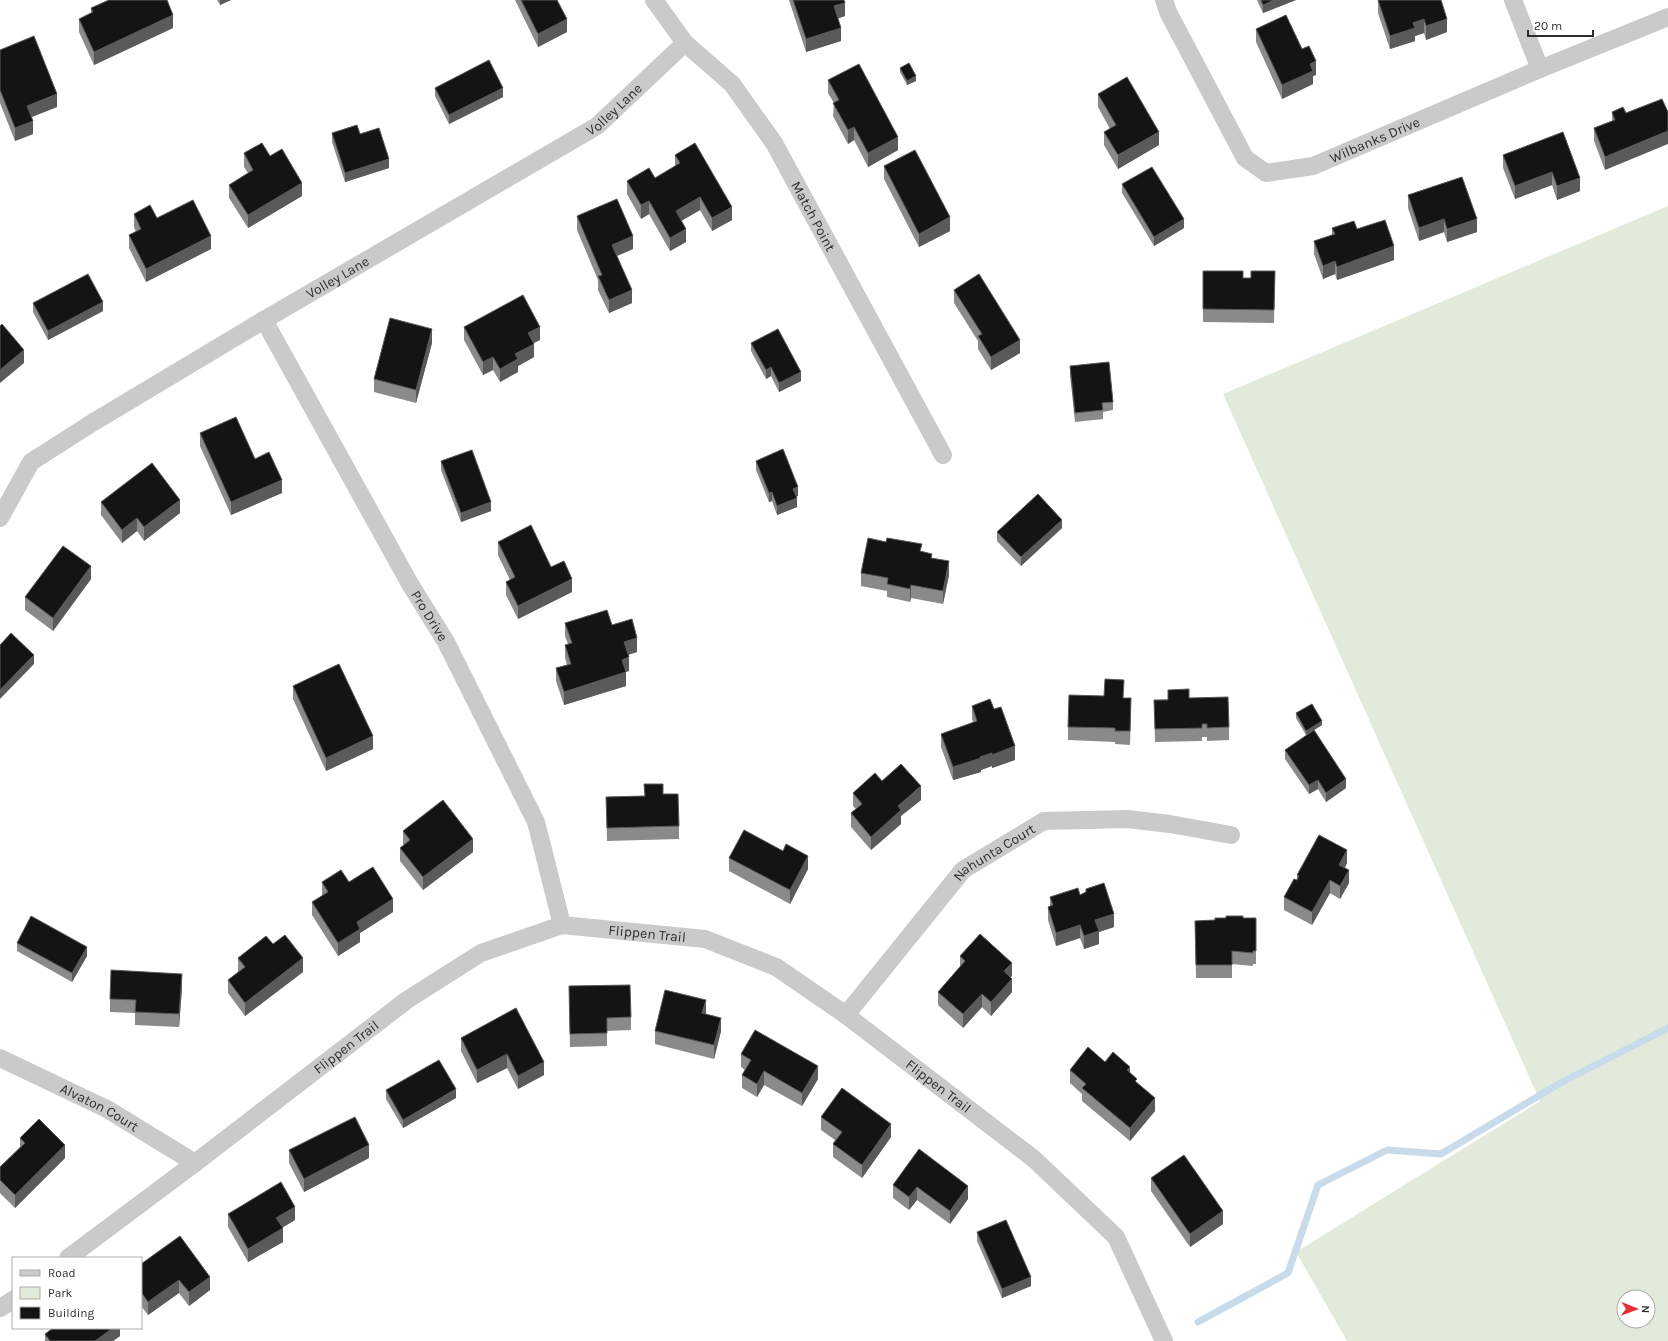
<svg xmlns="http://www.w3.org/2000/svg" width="1668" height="1341" viewBox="0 0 1668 1341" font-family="Karla,sans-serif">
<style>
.green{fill:#e2ebdb;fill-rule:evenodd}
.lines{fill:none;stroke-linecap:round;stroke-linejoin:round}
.stream{stroke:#c7dbeb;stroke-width:7}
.minor{stroke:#cacaca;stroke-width:18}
.wall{fill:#8a8a8a}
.shaded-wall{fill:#5a5a5a}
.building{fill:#141414;stroke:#5a5a5a}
.labels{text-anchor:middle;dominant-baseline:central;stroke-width:4;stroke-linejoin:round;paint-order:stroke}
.street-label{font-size:14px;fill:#2d2d2d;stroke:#fff}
</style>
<rect width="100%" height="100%" fill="#fff"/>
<path class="green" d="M 1668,206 L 1668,1341 L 1347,1341 L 1296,1252 L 1540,1101 L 1223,394 ZM 1624,1297 L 1648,1297 L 1648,1321 L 1624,1321 Z"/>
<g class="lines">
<polyline class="stream" points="1198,1322 1288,1273 1318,1185 1387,1150 1441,1154 1562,1082 1668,1028"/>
<g class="minor">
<path id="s1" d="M 654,0 L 685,43 L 732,84 L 774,143 L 943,455"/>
<path id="s2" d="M 1164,0 L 1168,12 L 1245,158 L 1266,173 L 1313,166 L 1540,69 L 1668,17"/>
<polyline points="1513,0 1540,69"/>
<path id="s3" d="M 264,320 L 410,584 L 446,642 L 536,822 L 562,925"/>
<path id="s4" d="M 0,518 L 31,462 L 92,423 L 264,320 L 597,126 L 685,43"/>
<path id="s5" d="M 846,1015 L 963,870 L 1044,821 L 1127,819 L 1170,824 L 1231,835"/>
<path id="s6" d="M 0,1058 L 107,1109 L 195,1163"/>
<path id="s7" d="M 68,1258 L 195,1163 L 407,1000 L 481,953 L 562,925 L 705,939 L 776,967 L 846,1015 L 1034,1159 L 1116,1237 L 1164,1341"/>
<polyline points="0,1308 13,1300"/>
</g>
</g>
<g class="wall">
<polygon points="217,0 231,0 220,5"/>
<polygon points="515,0 557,0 567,32 538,47"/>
<polygon points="789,0 844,0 845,16 838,18 841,41 806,52"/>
<polygon points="1257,0 1296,0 1263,13"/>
<polygon points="1378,0 1441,0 1447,32 1426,40 1424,33 1415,36 1415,41 1390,49 1378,13"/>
<polygon points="91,8 173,28 94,65 79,32 79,19 91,13"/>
<polygon points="1256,29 1302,49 1316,75 1313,76 1313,84 1282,99 1256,42"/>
<polygon points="0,50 57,107 31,117 33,134 15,141 0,103"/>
<polygon points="900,68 916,81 907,85 900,72"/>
<polygon points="828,80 898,150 868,167 854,140 848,144 833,116 834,103 828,93"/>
<polygon points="435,88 503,97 449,124 435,96"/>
<polygon points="1098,94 1159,145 1118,169 1104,145 1104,132 1110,129 1098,107"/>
<polygon points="1612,112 1626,113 1605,170 1594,141 1594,128 1612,121"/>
<polygon points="1563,132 1580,191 1557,200 1552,185 1515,199 1503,168 1503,155"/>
<polygon points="332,133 360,134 389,168 345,182 332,142"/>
<polygon points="244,153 302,196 248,228 229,198 229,185 248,173 244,167"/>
<polygon points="675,155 732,220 712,231 700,210 681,221 686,242 670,251 649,214 641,219 627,194 627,181 655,178 675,166"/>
<polygon points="884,166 950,231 919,247 884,179"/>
<polygon points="1122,184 1184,228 1154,246 1122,193"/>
<polygon points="1408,195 1477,232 1447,242 1444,232 1419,241 1408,208"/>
<polygon points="134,214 157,218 211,249 146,282 129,248 129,235 136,232 134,227"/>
<polygon points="577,216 633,249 617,256 632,303 609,313 598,290 598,280 577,230"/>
<polygon points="1332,228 1357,229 1394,260 1337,280 1335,274 1323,279 1314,254 1314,241 1332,235"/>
<polygon points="1203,271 1243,278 1251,278 1275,271 1274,323 1203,322"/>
<polygon points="954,290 1020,353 991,370 978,349 978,341 954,303"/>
<polygon points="33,303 103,311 48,340 33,312"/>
<polygon points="464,327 540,340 533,343 534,357 518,366 518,372 500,382 493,370 483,375 464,340"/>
<polygon points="432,343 416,403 374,392 374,379"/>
<polygon points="751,343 801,381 779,392 771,376 766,379 751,351"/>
<polygon points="1070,366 1113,402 1113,410 1103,412 1103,419 1075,422 1070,375"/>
<polygon points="200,433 255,459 282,493 231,515 200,446"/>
<polygon points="441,461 491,511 461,522 441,470"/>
<polygon points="756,461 798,496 796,496 797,507 777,515 772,501 769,502 756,470"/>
<polygon points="101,502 180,513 144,541 137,531 122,543 101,515"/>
<polygon points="1062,528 1021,566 997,541 997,532"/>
<polygon points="498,542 551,567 572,592 518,619 506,595 506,582 510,580 498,555"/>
<polygon points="922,551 932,558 949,575 943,604 911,598 910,602 887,597 887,591 861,586 861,573"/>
<polygon points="91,579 53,631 25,610 25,597"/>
<polygon points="565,623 612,625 637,652 628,655 629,671 625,672 626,686 564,705 556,681 556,668 567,665 565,658 565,645 568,644 565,636"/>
<polygon points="293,686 373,749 326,771 293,699"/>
<polygon points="1124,698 1131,711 1130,745 1115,744 1115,742 1068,740 1068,727"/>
<polygon points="1189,698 1229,727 1229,740 1207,741 1207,737 1202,737 1202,741 1155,742 1154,700"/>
<polygon points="972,706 994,709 1015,760 992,768 992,766 981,770 981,772 953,780 941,747 941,734 973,722 972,719"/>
<polygon points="1296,713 1322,725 1306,735 1296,718"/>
<polygon points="1285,750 1346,788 1326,802 1318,789 1309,794 1285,759"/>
<polygon points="882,781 921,800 901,816 901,824 871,850 851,827 851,813 856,809 853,806 853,793"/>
<polygon points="644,796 679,826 679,839 607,841 606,797"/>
<polygon points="403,831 473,852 423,890 400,861 400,848 404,845 403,844"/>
<polygon points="783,851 808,869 790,904 729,871 729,858"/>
<polygon points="1347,863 1345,868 1349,883 1340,899 1330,893 1312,925 1284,910 1284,897 1297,880 1297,875"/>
<polygon points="322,882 349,882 393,912 360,933 360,942 338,956 312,915 312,902 322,896"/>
<polygon points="1086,889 1114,927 1099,932 1099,944 1084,949 1080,938 1056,946 1048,920 1048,907 1050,906 1050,897 1080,895 1086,892"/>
<polygon points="1243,918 1256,918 1256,964 1253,964 1253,966 1232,964 1232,978 1196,978 1195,921 1215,920"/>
<polygon points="17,943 87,956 72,982 17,951"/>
<polygon points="273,944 303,972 245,1016 228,993 228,980 238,972 238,958"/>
<polygon points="960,956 1012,976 1010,977 1012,992 991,1016 982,1007 963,1028 938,1005 938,992 960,967"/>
<polygon points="569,986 631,1017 631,1030 607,1031 607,1046 570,1047"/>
<polygon points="182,988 179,1027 135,1025 135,1013 110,1012 110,999"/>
<polygon points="516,1008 544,1075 518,1089 507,1068 477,1083 461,1051 461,1038"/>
<polygon points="706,1013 705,1014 721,1031 714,1059 655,1044 655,1031"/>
<polygon points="741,1054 818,1079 802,1106 764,1085 757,1097 742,1088 742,1075 745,1070 741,1067"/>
<polygon points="1105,1062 1130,1073 1155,1111 1130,1141 1082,1101 1082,1094 1070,1083 1070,1070"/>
<polygon points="386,1090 456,1098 403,1128 386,1099"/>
<polygon points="821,1117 891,1137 862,1178 833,1157 833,1144 835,1140 821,1130"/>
<polygon points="20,1138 65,1158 15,1208 0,1193 0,1167 20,1147"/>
<polygon points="919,1149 968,1199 950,1224 917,1200 909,1210 893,1198 893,1185"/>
<polygon points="289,1150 369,1158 304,1192 289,1163"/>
<polygon points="1151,1178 1223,1224 1190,1247 1151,1191"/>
<polygon points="228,1214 295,1220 282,1228 283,1242 248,1262 228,1227"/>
<polygon points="977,1232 1031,1286 1002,1298 977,1241"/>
<polygon points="141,1264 210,1290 189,1306 179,1293 148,1315 141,1306"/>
<polygon points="120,1328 120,1336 113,1341 45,1341 45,1334"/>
</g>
<g class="shaded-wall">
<polygon points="220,0 231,0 220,5"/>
<polygon points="1274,0 1296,0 1263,13 1263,5"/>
<polygon points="845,3 845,16 834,20 834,6"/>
<polygon points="173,15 173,28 94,65 94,52"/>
<polygon points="567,19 567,32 538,47 538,34"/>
<polygon points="1424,19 1424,33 1415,36 1415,41 1390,49 1390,36 1413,23"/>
<polygon points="1447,19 1447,32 1426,40 1426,26"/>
<polygon points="841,28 841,41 806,52 806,39"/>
<polygon points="1316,61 1316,75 1313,76 1313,84 1282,99 1282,85 1310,64"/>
<polygon points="916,76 916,81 907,85 907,81"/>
<polygon points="503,88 503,97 449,124 449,115"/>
<polygon points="57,94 57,107 27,119 27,106"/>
<polygon points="33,121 33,134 15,141 15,128"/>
<polygon points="854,127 854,140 848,144 848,130"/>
<polygon points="1668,131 1668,144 1605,170 1605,157"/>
<polygon points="1159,132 1159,145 1118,169 1118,155"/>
<polygon points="898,137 898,150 868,167 868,153"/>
<polygon points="389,159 389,168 345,182 345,173"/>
<polygon points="1552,172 1552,185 1515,199 1515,186"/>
<polygon points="1580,178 1580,191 1557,200 1557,186"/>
<polygon points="302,183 302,196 248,228 248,215"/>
<polygon points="700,197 700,210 676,224 676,211"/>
<polygon points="649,201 649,214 641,219 641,205"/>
<polygon points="732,207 732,220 712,231 712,218"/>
<polygon points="950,217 950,231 919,247 919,234"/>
<polygon points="1184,219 1184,228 1154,246 1154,237"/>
<polygon points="1444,219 1444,232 1419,241 1419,228"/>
<polygon points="1477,219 1477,232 1447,242 1447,229"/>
<polygon points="686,229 686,242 670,251 670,238"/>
<polygon points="211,236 211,249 146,282 146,269"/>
<polygon points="633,236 633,249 612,258 612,245"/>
<polygon points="1394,246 1394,260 1337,280 1337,267"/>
<polygon points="1335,261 1335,274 1323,279 1323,266"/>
<polygon points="632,290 632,303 609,313 609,300"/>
<polygon points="103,302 103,311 48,340 48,331"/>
<polygon points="540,327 540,340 528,346 528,333"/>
<polygon points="432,329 432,343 416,403 416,390"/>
<polygon points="1020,340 1020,353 991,370 991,357"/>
<polygon points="534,344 534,357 518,366 518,372 500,382 500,369 515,354"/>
<polygon points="24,350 24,363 0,383 0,370"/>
<polygon points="493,357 493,370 483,375 483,362"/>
<polygon points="771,367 771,376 766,379 766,370"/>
<polygon points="801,372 801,381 779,392 779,383"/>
<polygon points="282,480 282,493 231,515 231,502"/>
<polygon points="798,487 798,496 793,497 793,489"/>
<polygon points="772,492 772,501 769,502 769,493"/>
<polygon points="797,498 797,507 777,515 777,506"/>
<polygon points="180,500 180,513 144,541 144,527"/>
<polygon points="491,502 491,511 461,522 461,513"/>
<polygon points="137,518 137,531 122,543 122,530"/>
<polygon points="1062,520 1062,528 1021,566 1021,557"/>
<polygon points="949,561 949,575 943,604 943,591"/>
<polygon points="91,566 91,579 53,631 53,618"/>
<polygon points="572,579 572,592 518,619 518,606"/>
<polygon points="911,585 911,598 910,602 910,589"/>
<polygon points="637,638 637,652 624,656 624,642"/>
<polygon points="34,655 34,664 0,699 0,690"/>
<polygon points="629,657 629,671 622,673 622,660"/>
<polygon points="626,672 626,686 564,705 564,692"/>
<polygon points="1322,721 1322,725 1306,735 1306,731"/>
<polygon points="373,736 373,749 326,771 326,758"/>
<polygon points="1015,746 1015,760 992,768 992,755"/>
<polygon points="992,753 992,766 981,770 981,772 953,780 953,767"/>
<polygon points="1346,779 1346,788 1326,802 1326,793"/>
<polygon points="1318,780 1318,789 1309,794 1309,785"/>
<polygon points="921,786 921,800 901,816 901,824 871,850 871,837 898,806"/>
<polygon points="473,839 473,852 423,890 423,877"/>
<polygon points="1347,850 1347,863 1339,878 1339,865"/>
<polygon points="808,856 808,869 790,904 790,890"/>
<polygon points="1349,870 1349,883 1340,899 1340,886"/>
<polygon points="1330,880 1330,893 1312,925 1312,912"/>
<polygon points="393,899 393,912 360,933 360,942 338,956 338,943 357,922"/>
<polygon points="1114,914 1114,927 1099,932 1099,944 1084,949 1084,936 1095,920"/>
<polygon points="1080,925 1080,938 1056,946 1056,933"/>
<polygon points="87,947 87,956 72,982 72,973"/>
<polygon points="303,958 303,972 245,1016 245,1003"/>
<polygon points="1012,963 1012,976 1004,984 1004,971"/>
<polygon points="182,974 182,988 179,1027 179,1014"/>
<polygon points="1012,979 1012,992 991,1016 991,1002"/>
<polygon points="982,994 982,1007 963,1028 963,1014"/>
<polygon points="706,1000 706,1013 702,1026 702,1013"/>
<polygon points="721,1018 721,1031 714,1059 714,1045"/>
<polygon points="507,1054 507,1068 477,1083 477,1070"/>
<polygon points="544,1062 544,1075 518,1089 518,1076"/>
<polygon points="818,1066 818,1079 802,1106 802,1093"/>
<polygon points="1130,1067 1130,1080 1127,1070"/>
<polygon points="764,1071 764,1085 757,1097 757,1084"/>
<polygon points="456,1089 456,1098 403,1128 403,1120"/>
<polygon points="1155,1098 1155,1111 1130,1141 1130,1128"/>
<polygon points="891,1124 891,1137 862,1178 862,1165"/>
<polygon points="65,1145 65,1158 15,1208 15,1195"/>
<polygon points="369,1145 369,1158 304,1192 304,1179"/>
<polygon points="968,1186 968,1199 950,1224 950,1211"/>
<polygon points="917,1187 917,1200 909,1210 909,1197"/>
<polygon points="295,1207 295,1220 276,1231 276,1218"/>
<polygon points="1223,1211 1223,1224 1190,1247 1190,1234"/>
<polygon points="283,1228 283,1242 248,1262 248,1249"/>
<polygon points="210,1277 210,1290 189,1306 189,1292"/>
<polygon points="1031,1277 1031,1286 1002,1298 1002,1289"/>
<polygon points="179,1280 179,1293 148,1315 148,1302"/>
<polygon points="113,1328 120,1328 120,1336 113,1341 95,1341"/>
</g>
<g class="building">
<polygon points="109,0 167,0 173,15 94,52 79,19 93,12 91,8"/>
<polygon points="521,0 557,0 567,19 538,34"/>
<polygon points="793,0 844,0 845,3 834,6 841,28 806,39"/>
<polygon points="1261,0 1274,0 1263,5"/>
<polygon points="1378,0 1441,0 1447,19 1426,26 1424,19 1413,23 1415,28 1390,36"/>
<polygon points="1286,15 1302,49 1309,46 1316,61 1310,64 1313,71 1282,85 1256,29"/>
<polygon points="34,36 57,94 27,106 33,121 15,128 0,90 0,50"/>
<polygon points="489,60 503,88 449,115 435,88"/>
<polygon points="909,63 916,76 907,81 900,68"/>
<polygon points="859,64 898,137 868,153 854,127 848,130 833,103 839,100 828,80"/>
<polygon points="1127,77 1159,132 1118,155 1104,132 1116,125 1098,94"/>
<polygon points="1662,99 1668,112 1668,131 1605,157 1594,128 1615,120 1612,112 1623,107 1626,113"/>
<polygon points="357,125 360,134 379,128 389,159 345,173 332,133"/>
<polygon points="1563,132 1580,178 1557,186 1552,172 1515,186 1503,155"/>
<polygon points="262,143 270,156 282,149 302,183 248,215 229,185 253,170 244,153"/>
<polygon points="695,143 732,207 712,218 700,197 676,211 686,229 670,238 649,201 641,205 627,181 649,168 655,178 680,163 675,155"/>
<polygon points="915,150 950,217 919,234 884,166"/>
<polygon points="1152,167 1184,219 1154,237 1122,184"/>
<polygon points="1462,177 1477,219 1447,229 1444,219 1419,228 1408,195"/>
<polygon points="617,199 633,236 612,245 632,290 609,300 598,276 602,275 577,216"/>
<polygon points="193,200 211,236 146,269 129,235 141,229 134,214 150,205 157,218"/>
<polygon points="1385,220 1394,246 1337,267 1335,261 1323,266 1314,241 1335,234 1332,228 1354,221 1357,229"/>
<polygon points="1203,271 1243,271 1243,278 1251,278 1251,271 1275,271 1274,310 1203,309"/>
<polygon points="88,274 103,302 48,331 33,303"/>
<polygon points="979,274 1020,340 991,357 978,336 982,334 954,290"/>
<polygon points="523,295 540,327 528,333 534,344 515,354 518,359 500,369 493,357 483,362 464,327"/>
<polygon points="390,318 432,329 416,390 374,379"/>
<polygon points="2,324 24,350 0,370 0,326"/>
<polygon points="778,329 801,372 779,383 771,367 766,370 751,343"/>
<polygon points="1109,362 1113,402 1102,403 1103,410 1075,413 1070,366"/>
<polygon points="236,417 255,459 269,452 282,480 231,502 200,433"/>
<polygon points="783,449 798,487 793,489 797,498 777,506 772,492 769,493 756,461"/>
<polygon points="472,450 491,502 461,513 441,461"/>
<polygon points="152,463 180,500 144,527 137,518 122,530 101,502"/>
<polygon points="1038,494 1062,520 1021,557 997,532"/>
<polygon points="531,525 551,567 564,561 572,579 518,606 506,582 515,577 498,542"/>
<polygon points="868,538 886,542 887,538 922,544 920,551 932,554 931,558 949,561 943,591 911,585 910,589 887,584 888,578 861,573"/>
<polygon points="63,546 91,566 53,618 25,597"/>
<polygon points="607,610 612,625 632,619 637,638 624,642 629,657 622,660 626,672 564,692 556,668 571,664 565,645 572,643 565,623"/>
<polygon points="11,633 34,655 0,690 0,645"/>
<polygon points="339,664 373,736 326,758 293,686"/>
<polygon points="1105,679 1124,680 1123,698 1131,698 1130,731 1115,731 1115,728 1068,727 1069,695 1104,696"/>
<polygon points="1189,689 1189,698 1228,697 1229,727 1207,728 1207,724 1202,724 1202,728 1155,729 1154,700 1168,700 1168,690"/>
<polygon points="990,699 994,709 1001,707 1015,746 992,755 992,753 980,757 981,758 953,767 941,734 977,721 972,706"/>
<polygon points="1312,704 1322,721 1306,731 1296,713"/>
<polygon points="1314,730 1346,779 1326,793 1318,780 1309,785 1285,750"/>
<polygon points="901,764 921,786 898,806 901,810 871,837 851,813 862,804 853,793 875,773 882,781"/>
<polygon points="644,784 663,784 663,794 678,794 679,826 607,828 606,797 645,796"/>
<polygon points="443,800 473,839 423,877 400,848 410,840 403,831"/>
<polygon points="744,830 783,851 786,844 808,856 790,890 729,858"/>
<polygon points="1319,835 1347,850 1339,865 1349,870 1340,886 1330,880 1312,912 1284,897 1294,879 1297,880 1299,876 1297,875"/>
<polygon points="373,867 393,899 357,922 360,929 338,943 312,902 328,892 322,882 341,870 349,882"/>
<polygon points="1104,883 1114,914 1095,920 1099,931 1084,936 1080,925 1056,933 1048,907 1053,905 1050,897 1078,888 1080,895 1086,892 1086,889"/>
<polygon points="31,916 87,947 72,973 17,943"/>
<polygon points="1226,916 1243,916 1243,918 1256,918 1256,951 1253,951 1253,953 1232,951 1232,965 1196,965 1195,921 1215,920 1215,918 1226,918"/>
<polygon points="980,934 1012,963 1004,971 1012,979 991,1002 982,994 963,1014 938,992 965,961 960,956"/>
<polygon points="285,935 303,958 245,1003 228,980 245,967 238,958 266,936 273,944"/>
<polygon points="111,970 182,974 179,1014 135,1012 136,1000 110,999"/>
<polygon points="630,985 631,1017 607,1018 607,1033 570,1034 569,986"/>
<polygon points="665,990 706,1000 702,1013 721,1018 714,1045 655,1031"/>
<polygon points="516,1008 544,1062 518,1076 507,1054 477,1070 461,1038"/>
<polygon points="755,1030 818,1066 802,1093 764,1071 757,1084 742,1075 751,1060 741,1054"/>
<polygon points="1088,1047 1105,1062 1113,1052 1130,1067 1127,1070 1137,1079 1135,1081 1155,1098 1130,1128 1082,1088 1086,1084 1070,1070"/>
<polygon points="439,1060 456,1089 403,1120 386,1090"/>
<polygon points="842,1088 891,1124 862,1165 833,1144 842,1132 821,1117"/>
<polygon points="355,1117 369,1145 304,1179 289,1150"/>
<polygon points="39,1119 65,1145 15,1195 0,1180 0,1167 25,1143 20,1138"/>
<polygon points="919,1149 968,1186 950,1211 917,1187 909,1197 893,1185"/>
<polygon points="1184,1155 1223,1211 1190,1234 1151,1178"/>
<polygon points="281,1182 295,1207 276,1218 283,1228 248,1249 228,1214"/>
<polygon points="1006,1220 1031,1277 1002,1289 977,1232"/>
<polygon points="180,1236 210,1277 189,1292 179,1280 148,1302 141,1292 141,1264"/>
<polygon points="53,1328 113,1328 95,1341 50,1341 45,1334"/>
</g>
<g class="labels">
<g class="street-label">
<text stroke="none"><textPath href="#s4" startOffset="746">Volley Lane</textPath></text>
<text stroke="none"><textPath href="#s2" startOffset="318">Wilbanks Drive</textPath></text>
<text stroke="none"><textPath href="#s1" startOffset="271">Match Point</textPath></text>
<text stroke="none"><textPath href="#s4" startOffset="422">Volley Lane</textPath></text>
<text stroke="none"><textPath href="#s3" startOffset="339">Pro Drive</textPath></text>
<text stroke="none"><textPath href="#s5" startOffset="222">Nahunta Court</textPath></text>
<text stroke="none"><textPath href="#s7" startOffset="685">Flippen Trail</textPath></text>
<text stroke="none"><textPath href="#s7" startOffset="349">Flippen Trail</textPath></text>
<text stroke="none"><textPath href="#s7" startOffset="1021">Flippen Trail</textPath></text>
<text stroke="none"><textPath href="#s6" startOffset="111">Alvaton Court</textPath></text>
</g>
</g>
<rect x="12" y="1257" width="130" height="72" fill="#ffffff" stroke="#ababab"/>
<rect x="20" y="1270" width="20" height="6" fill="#cacaca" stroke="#ababab"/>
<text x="48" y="1277" font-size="12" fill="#2d2d2d">Road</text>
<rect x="20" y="1287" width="20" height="12" fill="#e2ebdb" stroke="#ababab"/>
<text x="48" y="1297" font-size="12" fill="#2d2d2d">Park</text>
<rect x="20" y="1307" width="20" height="12" fill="#141414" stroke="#ababab"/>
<text x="48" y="1317" font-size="12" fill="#2d2d2d">Building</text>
<g transform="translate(1636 1309) rotate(91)"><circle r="19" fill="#ffffff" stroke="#ababab"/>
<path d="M0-3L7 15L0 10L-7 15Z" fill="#e33034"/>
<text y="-6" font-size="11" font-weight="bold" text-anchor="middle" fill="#2d2d2d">N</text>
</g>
<path d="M1528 30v6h65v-6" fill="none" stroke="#2d2d2d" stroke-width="2"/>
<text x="1534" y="30" font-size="12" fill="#2d2d2d" stroke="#ffffff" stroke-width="3" paint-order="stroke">20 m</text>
</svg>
